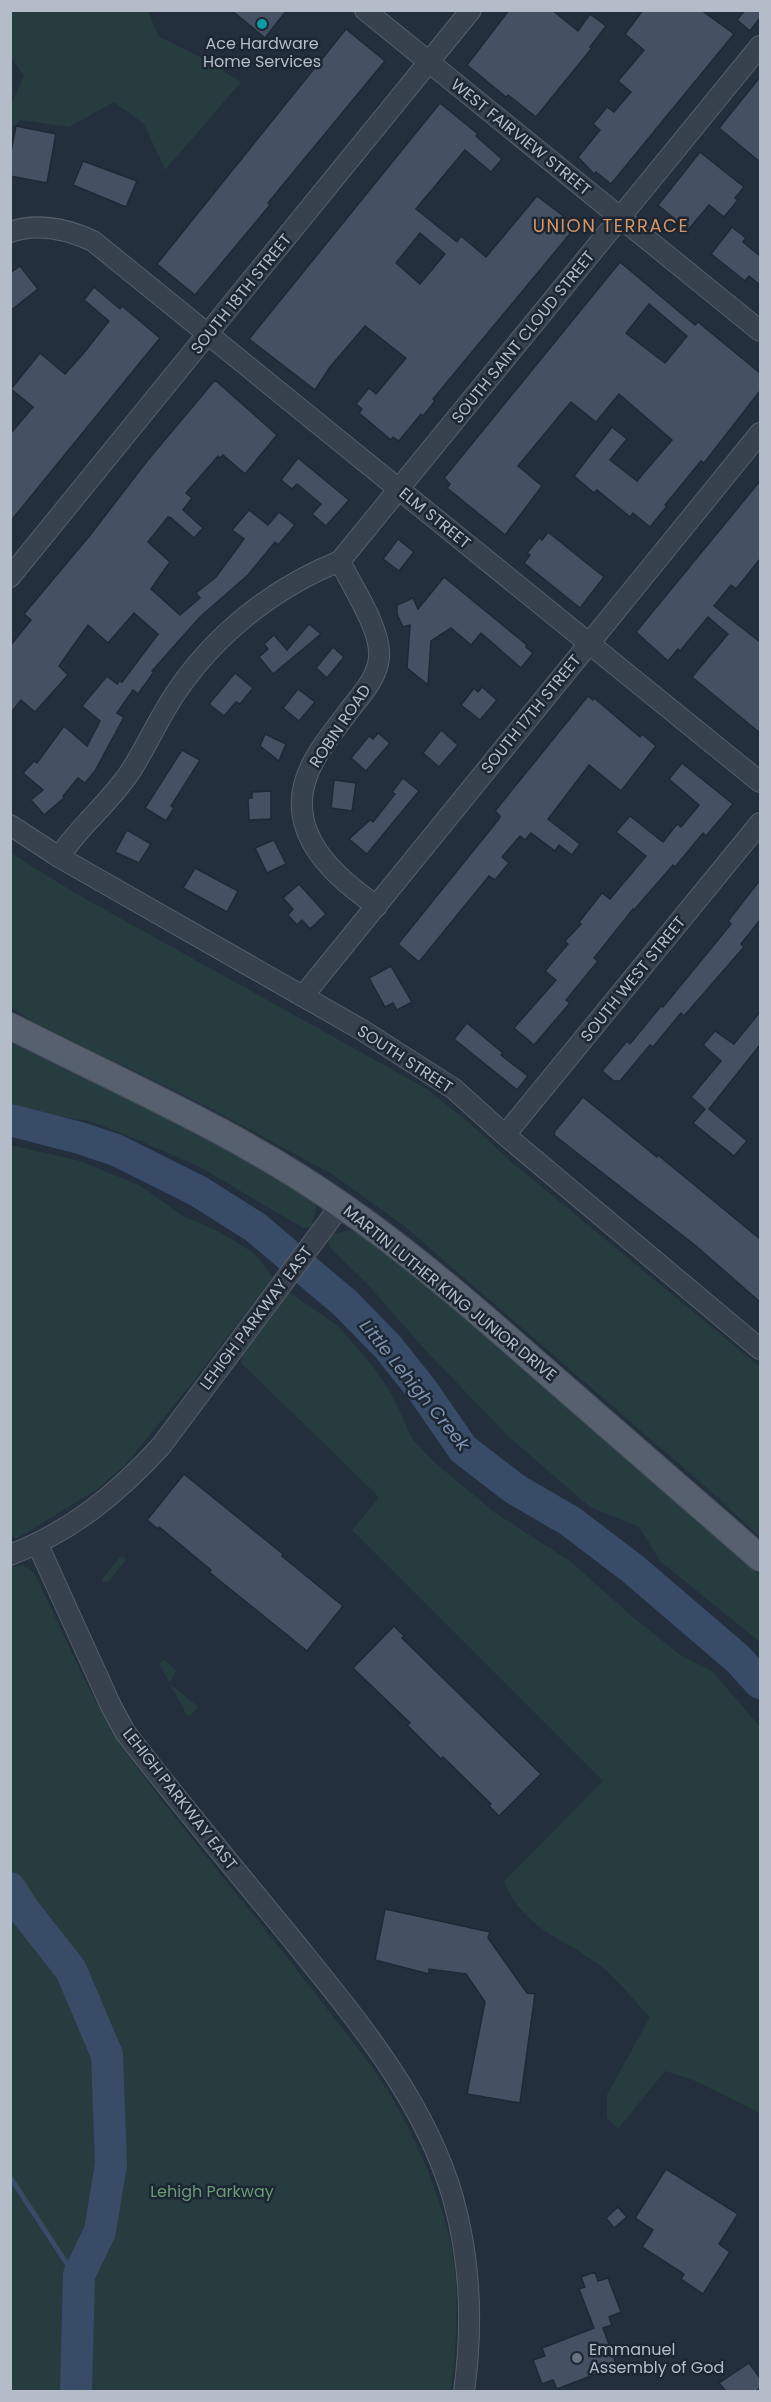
<svg xmlns="http://www.w3.org/2000/svg" width="771" height="2402" viewBox="0 0 771 2402" font-family="Poppins,sans-serif">
<style>
.green{fill:#263c3f}
.lines{fill:none;stroke-linecap:round;stroke-linejoin:round}
.stream{stroke:#394c67;stroke-width:5}
.river{stroke:#394c67;stroke-width:32}
.building{fill:#455162;stroke:#1f2835;stroke-width:1.5;fill-rule:evenodd}
.minor-casing{stroke:#565f6c;stroke-width:22}
.major-casing{stroke:#414a57;stroke-width:28}
.minor{stroke:#38414e;stroke-width:20}
.major{stroke:#56606e;stroke-width:26}
.culture-dot{fill:#0f9aa8;stroke:#1d2633;stroke-width:2}
.worship-dot{fill:#6b7280;stroke:#1d2633;stroke-width:2}
.labels{text-anchor:middle;dominant-baseline:central;stroke-width:5;stroke-linejoin:round;paint-order:stroke}
.poi-label{font-size:16px;fill:#b4bcc9;stroke:#1d2633}
.street-label{font-size:16px;fill:#b4bcc9;stroke:#1d2633}
.park-label{font-size:16px;fill:#6b9a76;stroke:#1d2633}
.neighbourhood-label{font-size:18px;letter-spacing:1.5px;fill:#d59563;stroke:#1d2633}
.water-label{font-size:18px;font-style:italic;fill:#7c92b1;stroke:#1d2633}
</style>
<rect width="100%" height="100%" fill="#242f3e"/>
<g class="green">
<polygon points="11,10 148,11 158,36 198,56 241,82 165,170 144,124 114,102 69,127 21,120 11,128 11,104 24,76 11,57"/>
<polygon points="11,853 75,893 427,1089 474,1127 508,1159 760,1367 760,1537 715,1495 403,1225 332,1174 206,1106 32,1021 11,1007"/>
<polygon points="10,1037 205,1132 317,1202 312,1226 303,1228 200,1167 138,1140 90,1121 40,1115 11,1105"/>
<polygon points="11,1145 80,1161 141,1186 183,1216 218,1231 254,1253 273,1277 187,1389 125,1465 96,1490 16,1539 10,1534"/>
<polygon points="350,1230 359,1233 406,1268 760,1575 760,1642 661,1562 639,1527 590,1507 510,1438 429,1354 369,1286 331,1249 327,1236"/>
<path d="M 286,1290 L 338,1326 L 375,1369 L 392,1395 L 413,1440 L 434,1462 L 494,1512 L 571,1562 L 634,1618 L 683,1657 L 713,1672 L 760,1727 L 760,2113 L 691,2079 L 665,2071 L 618,2129 L 607,2118 L 607,2095 L 650,2017 C 634,2001 619,1981 602,1967 C 564,1937 524,1931 504,1881 L 603,1781 L 352,1530 L 378,1499 L 376,1494 L 241,1363 L 243,1350 Z"/>
<polygon points="122,1555 126,1560 109,1581 103,1582 102,1579"/>
<path d="M 23,1565 L 34,1572 C 67,1640 95,1712 141,1773 C 198,1849 260,1921 318,1997 C 342,2029 370,2061 391,2096 C 416,2139 437,2187 449,2236 C 461,2287 457,2340 451,2391 L 11,2391 L 10,1568 Z"/>
<polygon points="162,1660 165,1660 176,1671 169,1683 198,1707 190,1716 187,1716 160,1665"/>
</g>
<g class="lines">
<polyline class="stream" points="10,2177 79,2282"/>
<g class="river">
<polyline points="10,1120 80,1138 116,1150 198,1191 255,1227 345,1303 388,1347 423,1391 463,1449 515,1489 570,1521 633,1569 738,1659 760,1683"/>
<polyline points="10,1888 23,1909 71,1970 107,2055 111,2164 100,2231 79,2275 76,2392"/>
</g>
</g>
<g class="building">
<polygon points="231,10 287,10 265,38"/>
<polygon points="509,10 552,10 578,31 590,14 606,26 590,47 592,48 536,117 508,95 506,97 467,65"/>
<polygon points="643,10 701,10 734,34 611,184 596,172 594,174 578,157 600,130 593,124 607,107 614,112 631,92 618,81 644,50 625,34"/>
<polygon points="745,10 760,10 760,18 750,31 737,20"/>
<polygon points="346,29 385,61 268,203 270,205 195,295 157,264"/>
<polygon points="760,77 760,162 719,128"/>
<path d="M 440,103 L 478,134 L 476,136 L 502,159 L 491,172 L 465,150 L 416,209 L 457,242 L 461,236 L 486,257 L 537,196 L 571,222 L 569,225 L 574,229 L 433,399 L 435,401 L 423,416 L 421,414 L 399,441 L 393,437 L 391,440 L 359,413 L 362,409 L 356,404 L 369,388 L 376,394 L 406,358 L 365,326 L 330,367 L 315,390 L 249,339 ZM 420,233 L 445,254 L 420,284 L 396,263 Z"/>
<polygon points="16,126 56,134 47,183 10,176 10,157"/>
<polygon points="700,152 744,187 735,198 738,200 724,217 709,205 688,230 658,205"/>
<polygon points="83,161 137,181 126,207 73,185"/>
<polygon points="732,227 746,238 743,242 760,256 760,285 749,276 745,281 711,254"/>
<path d="M 620,262 L 695,325 L 698,322 L 760,373 L 760,391 L 704,463 L 701,461 L 665,505 L 667,506 L 650,527 L 633,513 L 630,517 L 597,490 L 594,493 L 574,476 L 612,427 L 627,439 L 610,460 L 637,481 L 672,440 L 619,394 L 596,422 L 571,402 L 518,466 L 542,486 L 505,535 L 447,488 L 450,484 L 444,478 ZM 649,304 L 687,336 L 665,363 L 626,333 Z"/>
<polygon points="20,266 38,289 10,311 10,273"/>
<polygon points="94,287 120,309 122,306 160,338 10,522 10,434 33,407 11,389 40,353 65,374 83,354 109,321 84,300"/>
<polygon points="215,380 277,435 245,474 223,455 220,458 218,456 186,493 192,498 183,510 203,528 194,538 171,518 168,517 148,542 170,562 151,589 180,615 200,598 196,593 216,577 244,539 232,530 249,510 268,525 279,512 295,525 278,545 275,542 248,575 200,617 152,671 154,672 138,694 133,690 117,713 124,717 95,771 85,783 78,778 63,796 64,798 44,815 31,800 43,790 23,773 34,761 37,763 64,726 87,746 100,721 82,706 107,676 117,684 119,681 122,682 158,634 134,613 108,643 88,625 59,666 68,675 35,712 21,700 10,714 10,646 31,620 24,614 91,534 147,461"/>
<polygon points="298,458 349,500 326,526 312,514 321,504 297,484 292,489 281,480"/>
<polygon points="760,481 760,559 736,589 731,585 714,606 760,642 760,733 692,677 728,634 708,617 680,651 678,649 668,661 636,632"/>
<polygon points="548,532 604,577 580,608 524,563 530,555 527,553 539,538 542,540"/>
<polygon points="398,539 414,552 399,571 383,559"/>
<polygon points="444,577 527,645 526,647 533,653 521,668 481,633 471,645 451,628 431,641 428,685 407,668 410,625 403,627 397,614 397,605 413,598 418,609"/>
<polygon points="309,624 321,634 273,674 259,657 268,649 264,644 274,635 287,650"/>
<polygon points="333,647 344,657 327,678 316,668"/>
<polygon points="235,673 253,688 240,704 236,702 224,716 209,704"/>
<polygon points="482,687 497,700 480,720 461,705 474,688 478,692"/>
<polygon points="298,689 315,702 299,721 283,708"/>
<polygon points="588,696 593,700 594,698 640,737 642,734 656,746 621,791 589,765 548,819 580,844 572,855 559,845 555,851 531,833 525,840 520,836 502,857 509,863 495,880 489,876 419,962 398,944 499,819 500,816 495,811"/>
<polygon points="441,730 458,745 439,767 423,753"/>
<polygon points="378,733 390,743 366,771 351,758 369,736 373,739"/>
<polygon points="265,734 286,744 279,761 260,746"/>
<polygon points="182,750 200,760 171,806 174,808 166,821 145,808"/>
<polygon points="682,763 733,804 706,836 703,833 675,867 673,865 634,910 633,909 594,958 598,961 566,1000 570,1003 534,1045 514,1028 556,980 545,971 568,944 565,941 581,924 579,922 602,893 610,899 646,856 616,832 630,816 663,842 677,824 681,827 699,805 669,779"/>
<polygon points="403,778 419,791 367,854 349,839 370,820 373,822 395,794 392,792"/>
<polygon points="334,780 356,783 352,811 331,808"/>
<polygon points="271,791 271,819 249,820 248,798 252,798 252,792"/>
<polygon points="127,830 151,844 139,863 115,852"/>
<polygon points="274,840 286,864 267,873 255,848"/>
<polygon points="195,868 238,891 227,912 183,888"/>
<polygon points="760,880 760,920 741,944 744,947 684,1016 681,1013 653,1047 650,1045 620,1081 614,1081 602,1071 627,1041 630,1044 661,1006 663,1007 731,924 728,921"/>
<polygon points="299,884 326,914 310,929 302,920 297,925 288,915 293,909 283,898"/>
<polygon points="391,966 412,1002 397,1010 393,1003 385,1007 369,978"/>
<polygon points="760,1012 760,1045 709,1109 747,1141 734,1156 693,1123 705,1109 691,1097 721,1061 703,1045 715,1031 734,1044"/>
<polygon points="467,1023 503,1053 501,1055 528,1076 517,1090 454,1039"/>
<polygon points="583,1097 657,1157 658,1155 760,1239 760,1302 696,1246 554,1135 555,1131"/>
<polygon points="184,1474 283,1554 282,1556 343,1606 307,1651 209,1572 211,1570 159,1527 158,1529 147,1520"/>
<polygon points="394,1626 404,1636 402,1638 541,1774 499,1816 489,1806 491,1804 443,1757 441,1759 407,1725 410,1723 353,1668"/>
<polygon points="385,1909 490,1932 488,1938 527,1993 535,1994 520,2103 467,2094 485,2002 466,1974 429,1969 429,1974 375,1960"/>
<polygon points="666,2169 738,2214 719,2244 730,2252 703,2294 681,2279 684,2274 642,2247 653,2230 635,2218"/>
<polygon points="618,2207 627,2217 614,2228 606,2218"/>
<polygon points="595,2272 598,2281 608,2278 621,2312 609,2317 612,2325 603,2328 617,2366 557,2389 553,2380 542,2384 533,2360 545,2356 542,2348 594,2328 579,2289 585,2287 581,2277"/>
<polygon points="749,2363 760,2378 760,2388 756,2391 726,2391 719,2383"/>
</g>
<g class="lines">
<defs>
<g id="minor">
<polyline points="365,10 760,331"/>
<path d="M 10,232 C 39,222 67,229 93,241 L 760,782"/>
<path d="M 340,561 C 352,587 382,630 379,658 C 377,679 360,696 348,712 C 337,727 325,741 316,757 C 277,822 325,871 377,906"/>
<polyline points="10,577 471,10"/>
<polyline points="10,825 59,857 362,1030 454,1089 505,1135 760,1349"/>
<path d="M 59,857 C 80,825 111,802 132,769 C 147,745 159,718 175,694 C 215,634 273,588 340,561 L 760,46"/>
<polyline points="303,996 760,433"/>
<polyline points="505,1135 760,823"/>
<path d="M 38,1545 L 111,1706 L 125,1732 C 180,1804 239,1874 296,1944 C 358,2021 425,2101 453,2198 C 471,2262 473,2326 464,2392"/>
<path d="M 10,1555 C 72,1531 117,1494 161,1446 L 341,1205"/>
</g>
<path id="major" d="M 10,1026 C 122,1083 239,1133 341,1205 C 415,1256 483,1316 550,1375 C 620,1436 690,1497 760,1558"/>
</defs>
<use href="#minor" class="minor-casing"/>
<use href="#major" class="major-casing"/>
<use href="#minor" class="minor"/>
<use href="#major" class="major"/>
</g>
<circle class="culture-dot" cx="262" cy="24" r="6"/>
<circle class="worship-dot" cx="577" cy="2358" r="6"/>
<g class="labels">
<g class="poi-label">
<text x="262" y="43">Ace Hardware<tspan x="262" dy="18">Home Services</tspan></text>
<text x="589" y="2349" text-anchor="start">Emmanuel<tspan x="589" dy="18">Assembly of God</tspan></text>
</g>
<g class="street-label">
<text transform="translate(521 137) rotate(39)">WEST FAIRVIEW STREET</text>
<text transform="translate(241 294) rotate(-51)">SOUTH 18TH STREET</text>
<text transform="translate(523 337) rotate(-51)">SOUTH SAINT CLOUD STREET</text>
<text transform="translate(435 518) rotate(39)">ELM STREET</text>
<text transform="translate(531 714) rotate(-51)">SOUTH 17TH STREET</text>
<text transform="translate(340 726) rotate(-56)">ROBIN ROAD</text>
<text transform="translate(633 979) rotate(-51)">SOUTH WEST STREET</text>
<text transform="translate(405 1059) rotate(33)">SOUTH STREET</text>
<text transform="translate(450 1293) rotate(39)">MARTIN LUTHER KING JUNIOR DRIVE</text>
<text transform="translate(256 1318) rotate(-53)">LEHIGH PARKWAY EAST</text>
<text transform="translate(180 1799) rotate(52)">LEHIGH PARKWAY EAST</text>
</g>
<g class="park-label">
<text x="212" y="2191">Lehigh Parkway</text>
</g>
<g class="neighbourhood-label">
<text x="611" y="225">UNION TERRACE</text>
</g>
<g class="water-label">
<text transform="translate(415 1385) rotate(51)">Little Lehigh Creek</text>
</g>
</g>
<rect width="771" height="2402" fill="none" stroke="#b4bcc9" stroke-width="24"/>
</svg>
